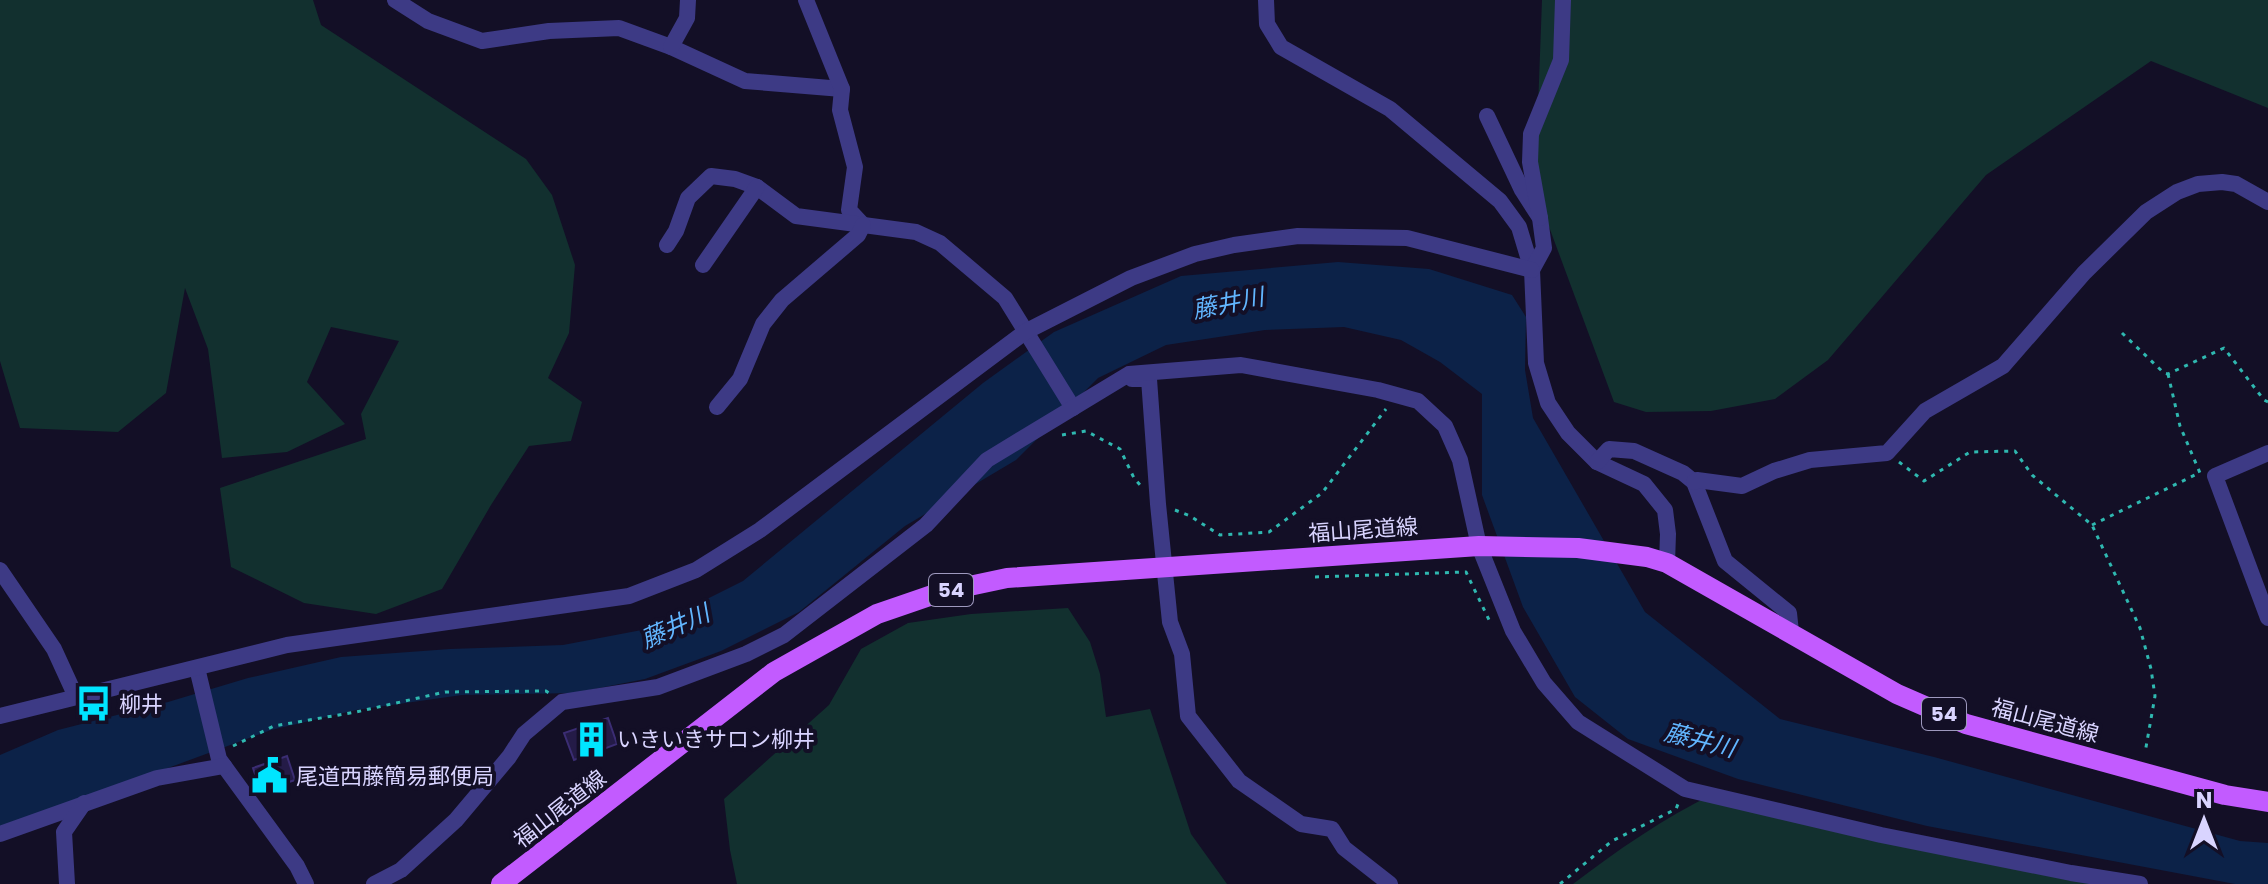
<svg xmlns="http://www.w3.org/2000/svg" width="2268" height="884" viewBox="0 0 2268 884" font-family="Poppins,'Noto Sans JP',sans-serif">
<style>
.green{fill:#12302f}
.water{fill:#0c2248}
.building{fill:#241b47;stroke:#3b2d73;stroke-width:2}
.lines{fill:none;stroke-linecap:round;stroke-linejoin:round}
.path{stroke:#2fb8b0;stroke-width:3;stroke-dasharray:4 6;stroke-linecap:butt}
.minor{stroke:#3d3a85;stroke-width:16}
.major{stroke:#c25bff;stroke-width:20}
.labels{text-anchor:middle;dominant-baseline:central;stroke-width:8;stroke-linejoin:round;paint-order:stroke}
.shield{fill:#130f26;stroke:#9e99be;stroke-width:2}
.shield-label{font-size:20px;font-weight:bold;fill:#d9d4ff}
.street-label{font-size:22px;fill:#d9d4ff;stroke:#130f26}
.poi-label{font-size:22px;fill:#d9d4ff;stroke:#130f26;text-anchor:start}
.water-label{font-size:24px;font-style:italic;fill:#62b6ff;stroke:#130f26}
</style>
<rect width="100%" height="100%" fill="#130f26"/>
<g class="green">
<polygon points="0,0 313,0 321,25 526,159 552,195 575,265 569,333 548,378 582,402 571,441 529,446 491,505 442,589 376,614 304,603 231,567 220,488 366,439 361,414 399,341 331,327 307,382 345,424 287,452 222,458 208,349 185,288 166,393 118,432 20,428 0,361"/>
<polygon points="1542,0 2268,0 2268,108 2151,61 1986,175 1828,360 1775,399 1711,411 1646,412 1614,402 1535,189"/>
<polygon points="1068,608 1090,642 1100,674 1106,717 1150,709 1191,834 1227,884 737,884 730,850 724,799 829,705 861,649 908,623 971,614"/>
<path d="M 1713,794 L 2096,884 L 1573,884 C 1616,851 1664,818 1713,794 Z"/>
</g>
<polygon class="water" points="1338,262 1429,269 1512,295 1526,317 1525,370 1533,418 1645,612 1780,719 1934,757 2240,841 2268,843 2268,884 2235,884 1927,826 1738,779 1628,739 1575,697 1523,607 1482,495 1482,394 1440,362 1401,340 1344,327 1265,330 1166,345 1098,378 1016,460 905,526 799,612 721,651 645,679 574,693 462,695 356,710 271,730 0,830 0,755 58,730 168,702 248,678 341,657 450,649 563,645 647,629 743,581 983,383 1054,332 1181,276"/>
<g class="building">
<polygon points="608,718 617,744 574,760 564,733"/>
<polygon points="287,756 295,780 261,791 253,768"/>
</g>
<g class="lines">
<g class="path">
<polyline points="2122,333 2164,373 2168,374 2224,348 2264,400 2268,402"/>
<polyline points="2168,374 2180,426 2200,473"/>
<polyline points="1062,435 1086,431 1120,449 1134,478 1140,485"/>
<polyline points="1899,462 1924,481 1970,452 2015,451 2032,475 2092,525 2140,628 2151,669 2155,696 2145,753"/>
<polyline points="1175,510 1190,516 1220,535 1269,532 1322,493 1386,409"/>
<polyline points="2092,525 2199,473"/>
<polyline points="1315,577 1466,572 1491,624"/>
<polyline points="233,746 274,726 356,712 445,692 546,691 549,693"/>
<polyline points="1560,884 1612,841 1676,809 1678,804"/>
</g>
<g class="minor">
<polyline points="395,0 428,21 482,41 549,31 619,28 671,47 745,81 842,89"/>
<polyline points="806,0 842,89 840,110 855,167 849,210 863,225"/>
<polyline points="1266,0 1267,24 1281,47 1390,109 1500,201 1519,227 1532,270 1536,363 1548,403 1568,433 1597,462 1644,484 1665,510 1668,534 1667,563"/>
<polyline points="671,47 687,18 688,0"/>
<polyline points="1487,116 1522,190 1540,218 1544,248 1532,270"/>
<polyline points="1540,218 1530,162 1531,134 1561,60 1563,0"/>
<polyline points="667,245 676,231 688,198 711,176 735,179 757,187 796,216 916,232 940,243 1005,298 1073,408"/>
<polyline points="703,265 757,187"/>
<polyline points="1132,379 1149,379 1158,504 1170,622 1182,654 1188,716 1239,781 1301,824 1332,829 1344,848 1390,884"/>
<polyline points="717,407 740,379 763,324 782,300 858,235 863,225"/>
<polyline points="2268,453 2215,476 2268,618"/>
<polyline points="1597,462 1609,449 1634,451 1683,473 1694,482 1725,561 1789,613 1791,632"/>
<polyline points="1694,482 1697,480 1742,486 1774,471 1810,460 1887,453 1925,411 2003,366 2084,273 2146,212 2177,192 2198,184 2222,182 2236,184 2268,202"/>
<polyline points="0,570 54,649 76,697"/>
<polyline points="197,668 219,759 297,866 306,884"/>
<polyline points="0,716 287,645 629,596 696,570 760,530 1025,332 1131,278 1195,254 1234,245 1298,236 1407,238 1532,270"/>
<polyline points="0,834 157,778 224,766"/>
<polyline points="67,884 64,832 84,803"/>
<polyline points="374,884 401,870 456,820 509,757 524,734 562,702 658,687 746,654 784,635 926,525 987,460 1129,374 1241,365 1378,390 1418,401 1445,426 1460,460 1479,546 1513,631 1544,683 1578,722 1685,789 1881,835 2071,873 2140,884"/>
</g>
<polyline class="major" points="501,884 774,672 877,614 941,592 1007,578 1479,546 1578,548 1647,557 1667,563 1897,694 1966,724 2225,795 2268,802"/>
</g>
<defs>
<symbol id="bus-bare" viewBox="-9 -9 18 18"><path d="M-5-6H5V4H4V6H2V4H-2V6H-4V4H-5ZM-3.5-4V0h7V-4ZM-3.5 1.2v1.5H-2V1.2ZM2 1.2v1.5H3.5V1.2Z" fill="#00e5ff" stroke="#130f26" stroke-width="2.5" paint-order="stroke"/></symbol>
<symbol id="building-bare" viewBox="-9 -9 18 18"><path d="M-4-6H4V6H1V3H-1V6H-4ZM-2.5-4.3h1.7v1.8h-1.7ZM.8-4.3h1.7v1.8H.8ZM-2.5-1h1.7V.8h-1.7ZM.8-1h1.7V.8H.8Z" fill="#00e5ff" stroke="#130f26" stroke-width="2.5" paint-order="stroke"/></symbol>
<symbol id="civic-bare" viewBox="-9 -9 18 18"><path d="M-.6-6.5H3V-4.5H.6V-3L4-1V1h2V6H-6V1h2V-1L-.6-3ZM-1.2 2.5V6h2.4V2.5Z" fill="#00e5ff" stroke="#130f26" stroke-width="2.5" paint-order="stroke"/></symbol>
</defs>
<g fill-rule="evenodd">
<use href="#bus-bare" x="68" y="678" width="51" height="51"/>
<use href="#building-bare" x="566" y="714" width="51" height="51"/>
<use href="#civic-bare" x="244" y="750" width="51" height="51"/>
</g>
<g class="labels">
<g class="shield">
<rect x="929" y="574" width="44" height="32" rx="6"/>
<rect x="1922" y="698" width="44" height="32" rx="6"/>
</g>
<g class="shield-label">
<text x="951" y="590">54</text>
<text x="1944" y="714">54</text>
</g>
<g class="street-label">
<text transform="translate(1363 530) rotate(-4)">福山尾道線</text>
<text transform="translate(2045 721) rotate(15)">福山尾道線</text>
<text transform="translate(560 809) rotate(-38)">福山尾道線</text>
</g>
<g class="poi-label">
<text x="119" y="704">柳井</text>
<text x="617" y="739">いきいきサロン柳井</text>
<text x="296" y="776">尾道西藤簡易郵便局</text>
</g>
<g class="water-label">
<text transform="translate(1228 303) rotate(-11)">藤井川</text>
<text transform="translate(675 626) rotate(-24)">藤井川</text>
<text transform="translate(1700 740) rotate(14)">藤井川</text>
</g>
</g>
<g transform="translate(2204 820)" stroke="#130f26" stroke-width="6" paint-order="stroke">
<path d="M0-6L14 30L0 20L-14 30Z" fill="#d9d4ff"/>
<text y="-12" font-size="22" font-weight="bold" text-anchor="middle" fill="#d9d4ff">N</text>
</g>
</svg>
